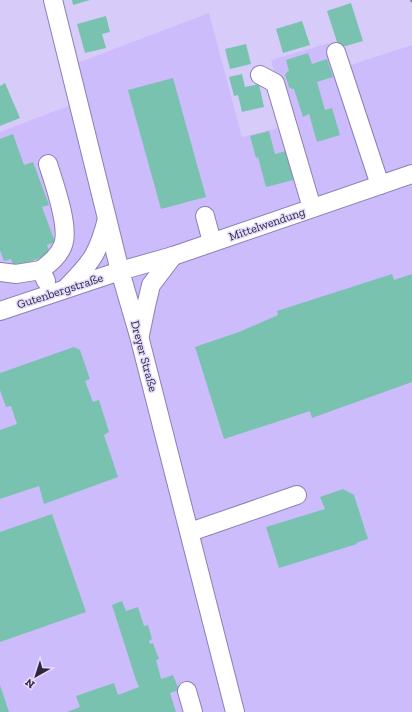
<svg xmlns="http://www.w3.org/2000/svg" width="412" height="712" viewBox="0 0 412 712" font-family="'Zilla Slab',serif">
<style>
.built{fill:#cdbcfb}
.building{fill:#79c2b0}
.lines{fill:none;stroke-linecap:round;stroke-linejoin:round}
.minor-casing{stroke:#8d7fb4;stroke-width:20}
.path{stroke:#8980a2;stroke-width:2.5;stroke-dasharray:3 3;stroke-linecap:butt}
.minor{stroke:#fff;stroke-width:18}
.labels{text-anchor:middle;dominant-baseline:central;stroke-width:3;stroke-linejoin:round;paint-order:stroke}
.street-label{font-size:12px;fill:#2e283e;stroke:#e4dbfe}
</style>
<rect width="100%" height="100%" fill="#d7ccf9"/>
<polygon class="built" points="209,13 242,137 289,125 271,60 329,43 338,69 412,45 412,712 0,712 0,132 81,101 72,65"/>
<g class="building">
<polygon points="72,0 90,0 73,5"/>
<polygon points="351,3 363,41 339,48 327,11"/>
<polygon points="106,16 110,32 102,34 106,48 85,53 77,24"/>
<polygon points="302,21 310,45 283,53 276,29"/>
<polygon points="246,44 251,64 230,69 225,49"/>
<polygon points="308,53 312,64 327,59 333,77 317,82 325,110 332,108 340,135 317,142 309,114 303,117 294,89 292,89 289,87 285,75 287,72 289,71 286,60"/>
<polygon points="242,74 245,87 259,84 264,107 242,112 238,95 234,96 229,77"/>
<polygon points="173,78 206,197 161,209 128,90"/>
<polygon points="5,83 20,118 0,126 0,86"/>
<polygon points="269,131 275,154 290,150 297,179 266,187 258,157 256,158 250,136"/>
<polygon points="13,134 24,165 33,162 49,205 42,207 55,242 47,245 50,254 14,268 11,259 4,261 0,250 0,139"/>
<polygon points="392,274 394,280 412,274 412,382 312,418 310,411 224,439 195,347 239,332 278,315 277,311"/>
<polygon points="74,347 80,350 90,379 85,381 93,402 99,400 109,432 104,435 118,477 44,504 39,486 0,499 0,430 17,424 11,406 6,407 0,390 0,373"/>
<polygon points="343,489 354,495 368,539 356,543 357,544 279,568 266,527 325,509 320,497"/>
<polygon points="52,514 86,612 0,642 0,532"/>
<polygon points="122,601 126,611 138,607 144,626 148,625 152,639 149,641 150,644 153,643 159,659 156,660 161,679 173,675 179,690 170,693 176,712 67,712 80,707 76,696 114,683 118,695 139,687 136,680 112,605"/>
<polygon points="0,685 9,712 0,712"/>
</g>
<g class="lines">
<defs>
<g id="minor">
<polyline points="53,0 120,271 139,336 235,712"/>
<polyline points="336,52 380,185"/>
<polyline points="260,75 275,83 312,208"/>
<polyline points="205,216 212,242"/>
<path d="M 41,270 C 50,263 59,256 63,245 C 70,227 54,183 48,164"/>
<polyline points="0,272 16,274 41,270 46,281"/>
<path d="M 67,287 C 77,277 87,267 94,255 C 100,244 104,231 107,219"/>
<polyline points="0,311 120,271 173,256 412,174"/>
<polyline points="140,335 146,306 151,285 173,256"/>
<polyline points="190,532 297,495"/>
<polyline points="187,691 193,712"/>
</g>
</defs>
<use href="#minor" class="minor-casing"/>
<polyline class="path" points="411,0 412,2"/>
<use href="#minor" class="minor"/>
</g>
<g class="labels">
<g class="street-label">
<text transform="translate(267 224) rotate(-19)">Mittelwendung</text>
<text transform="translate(60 291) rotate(-18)">Gutenbergstraße</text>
<text transform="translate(144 356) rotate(75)">Dreyer Straße</text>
</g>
</g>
<g transform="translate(36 676) rotate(219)" stroke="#e4dbfe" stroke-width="3" paint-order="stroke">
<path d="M0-3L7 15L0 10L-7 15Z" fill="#2e283e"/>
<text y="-6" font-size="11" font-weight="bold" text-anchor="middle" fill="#2e283e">N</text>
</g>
</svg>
